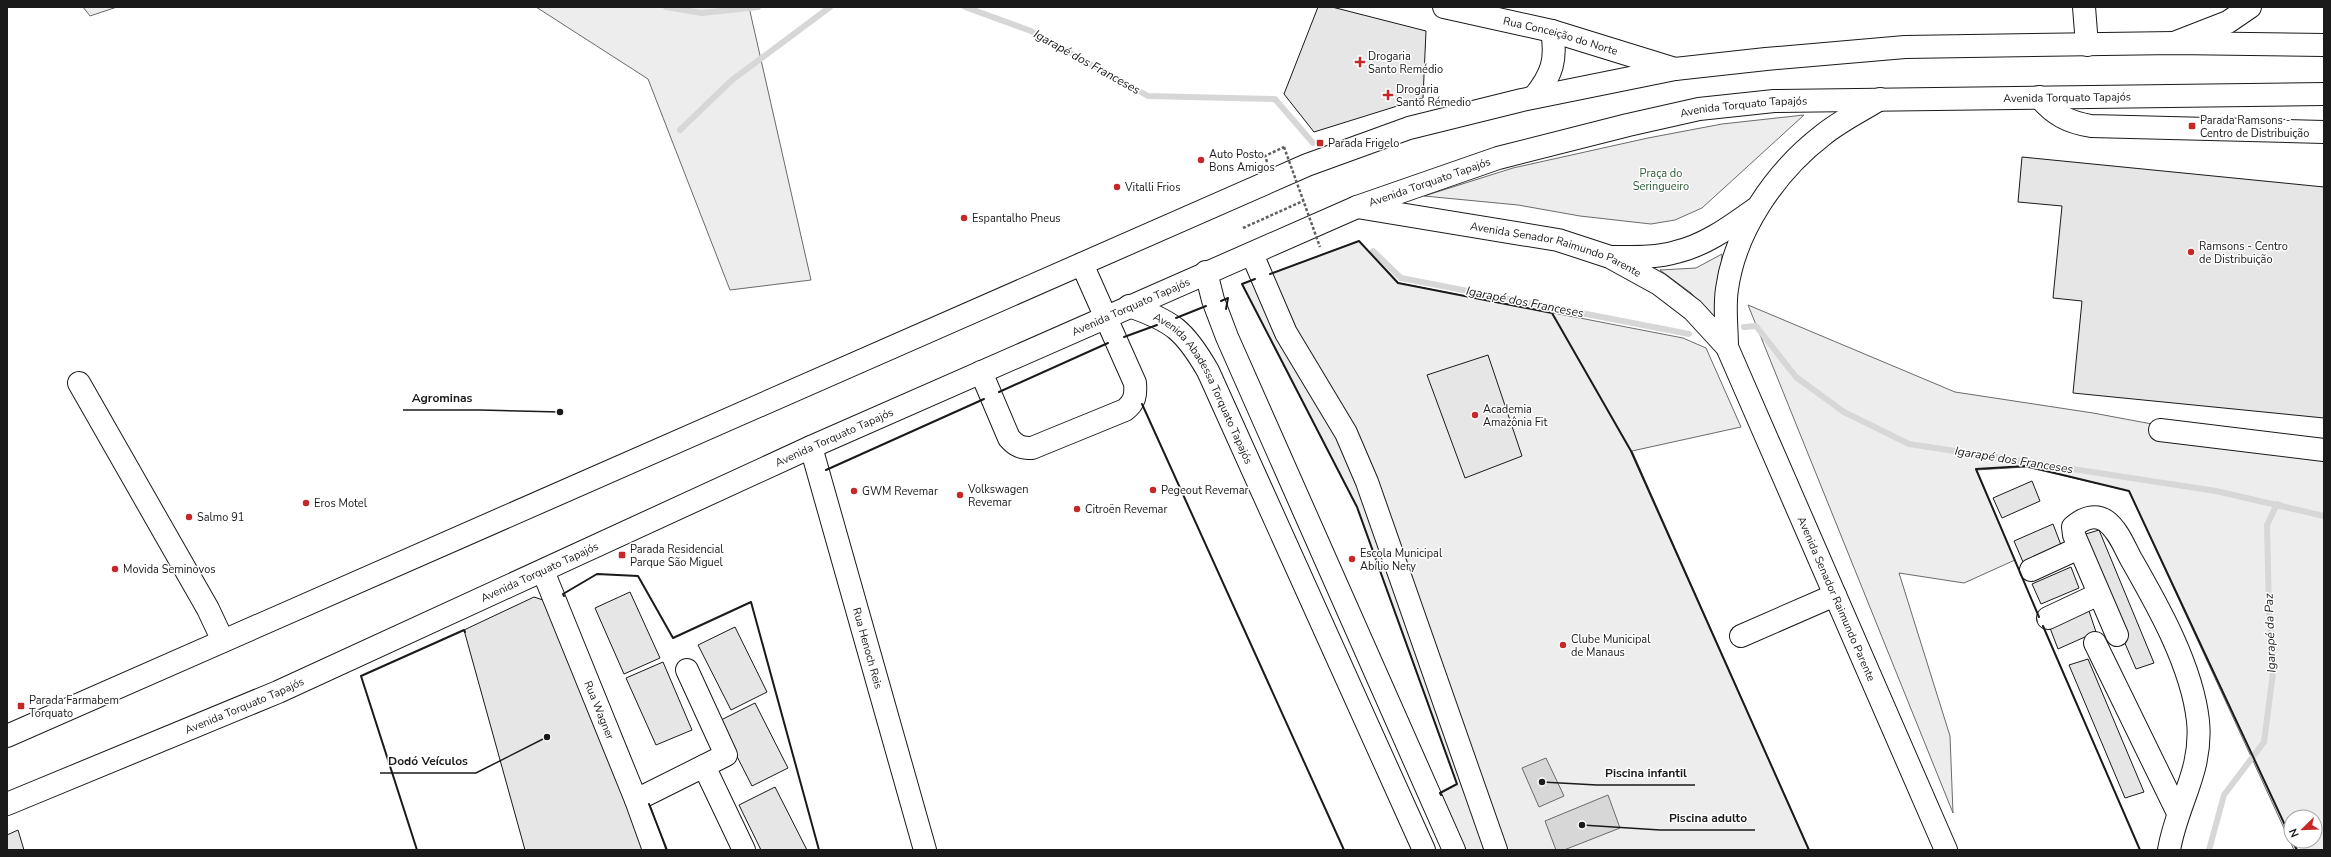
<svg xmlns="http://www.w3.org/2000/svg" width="2331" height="857" viewBox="0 0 2331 857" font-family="'Nunito Sans',sans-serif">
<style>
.built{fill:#ededed;stroke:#6a6a6a;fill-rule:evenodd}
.water{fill:#d7d7d7;stroke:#6a6a6a}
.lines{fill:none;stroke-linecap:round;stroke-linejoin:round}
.stream{stroke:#d7d7d7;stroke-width:6}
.building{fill:#e6e6e6;stroke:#1a1a1a}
.minor-casing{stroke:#1a1a1a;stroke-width:24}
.major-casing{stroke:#1a1a1a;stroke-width:24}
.highway-casing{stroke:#1a1a1a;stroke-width:24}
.path{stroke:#5f5f5f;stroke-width:2.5;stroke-dasharray:3 2;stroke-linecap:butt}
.minor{stroke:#fff;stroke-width:22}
.major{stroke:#fff;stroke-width:22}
.highway{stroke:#fff;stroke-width:22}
.path-bridge{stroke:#5f5f5f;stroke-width:2.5;stroke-dasharray:3 2;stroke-linecap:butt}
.wall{stroke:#1a1a1a;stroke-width:2}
.poi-dot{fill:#c62828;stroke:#fff;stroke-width:1.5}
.labels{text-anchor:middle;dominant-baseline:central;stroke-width:3;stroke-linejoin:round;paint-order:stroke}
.street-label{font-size:11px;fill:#1a1a1a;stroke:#fff}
.poi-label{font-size:11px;fill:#1a1a1a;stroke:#fff;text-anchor:start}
.park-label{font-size:11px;fill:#2b5a34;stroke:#fff}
.water-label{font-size:12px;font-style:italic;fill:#1a1a1a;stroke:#fff}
.leader{fill:none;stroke:#1a1a1a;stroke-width:1.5}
.callout-dot{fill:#1a1a1a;stroke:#fff;stroke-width:1.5}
.callout-label{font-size:12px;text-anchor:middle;font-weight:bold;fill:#1a1a1a;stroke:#fff;stroke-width:3;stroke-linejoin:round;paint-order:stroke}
</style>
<rect width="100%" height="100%" fill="#fff"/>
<g class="built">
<polygon points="83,7 117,7 90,16"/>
<polygon points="536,7 749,7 811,280 730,290 648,79"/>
<polygon points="1804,115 1702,208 1675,220 1651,224 1580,216 1518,205 1424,196 1513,168 1648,138 1722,124"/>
<polygon points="1359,241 1399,283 1683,338 1706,348 1741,427 1632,451 1809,850 1466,850 1440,793 1457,784 1357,507 1242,284"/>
<polygon points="1722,254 1718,322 1691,293 1660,270 1696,268"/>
<path d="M 1748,305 L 1955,392 L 2093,413 L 2324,456 L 2324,850 L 2294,850 L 2129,491 L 2026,467 L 1976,470 L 2015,560 L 1964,583 L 1899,573 L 1950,736 L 1953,813 ZM 2291,817 L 2315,817 L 2315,841 L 2291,841 Z"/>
</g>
<g class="water">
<polygon points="1546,758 1564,796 1539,807 1522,768"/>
<polygon points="1608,795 1620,828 1564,850 1556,850 1545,821"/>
</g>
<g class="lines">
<g class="stream">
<polyline points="666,7 702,13 758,7"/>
<polyline points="965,7 1031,31 1148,96 1275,99 1313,143"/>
<polyline points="680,130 732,80 830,7"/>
<polyline points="1373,251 1401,278 1689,334"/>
<polyline points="1744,327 1756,326 1796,377 1844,412 1909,444 2216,491 2324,516"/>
<polyline points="2209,850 2224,795 2264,742 2274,665 2269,612 2267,525 2277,504 2280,505"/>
</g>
</g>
<g class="building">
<polygon points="1318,7 1332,7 1426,31 1423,98 1314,132 1284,94"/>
<polygon points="2022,157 2324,187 2324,418 2073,393 2082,301 2053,298 2062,206 2018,202"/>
<polygon points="1488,355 1522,456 1465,478 1427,375"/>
<polygon points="2032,481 2040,501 2002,518 1993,498"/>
<polygon points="2053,524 2061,545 2023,562 2014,541"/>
<polygon points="2099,530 2154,663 2136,669 2079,536"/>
<polygon points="2071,567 2079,588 2041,604 2032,584"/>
<polygon points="630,592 660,658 624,674 595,608"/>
<polygon points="534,597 543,600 647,850 525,850 464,630"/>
<polygon points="2089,611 2096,632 2058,649 2050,628"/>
<polygon points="735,627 767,692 731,710 698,645"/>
<polygon points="2088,659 2144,792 2125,798 2069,665"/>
<polygon points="663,662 692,730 656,745 626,678"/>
<polygon points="755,703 788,768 752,786 719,721"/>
<polygon points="775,787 807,850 761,850 739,805"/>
<polygon points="18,830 24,850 7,850 7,835"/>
</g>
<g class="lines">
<defs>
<g id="minor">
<path id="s1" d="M 1444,7 L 1552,31 L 1675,69"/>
<polyline points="2084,7 2087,45"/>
<path d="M 1534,97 C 1552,75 1557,60 1552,31"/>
<path id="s2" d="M 1357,207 L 1558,240 L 1610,257 L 1659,284 L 1693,310 L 1727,347 L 1946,850"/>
<polyline points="1252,254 1286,333 1346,433 1367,482 1496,850"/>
<path d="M 1611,257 C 1633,257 1656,258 1676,252 C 1706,245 1731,226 1755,209"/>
<polyline points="1206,272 1213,300 1227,337 1454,850"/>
<path id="s3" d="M 1129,306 C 1173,321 1185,331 1208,371 L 1424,850"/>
<path d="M 1727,347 C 1727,329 1724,308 1727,289 C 1735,230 1776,171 1823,135 C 1840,121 1861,111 1880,99"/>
<path d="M 981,372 L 1009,438 C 1016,446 1021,448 1032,448 L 1125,410 C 1135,402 1136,395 1135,383 L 1082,264"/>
<polyline points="79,383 208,609 223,641"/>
<polyline points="2160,430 2324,450"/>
<path id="s4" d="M 811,447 L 925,850"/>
<polyline points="2031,570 2079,548"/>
<path id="s5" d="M 543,571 L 636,800 L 654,850"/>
<polyline points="2048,618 2099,594"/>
<path d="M 2117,635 L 2074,535 L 2073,527 C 2082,519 2095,513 2106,521 C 2118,530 2124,546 2131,559 C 2158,606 2192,666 2198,721 C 2203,771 2177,803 2169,850"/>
<polyline points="1741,636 1835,595"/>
<polyline points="2095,643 2178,813"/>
<polyline points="704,766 744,850"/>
<polyline points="636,800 726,755 687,670"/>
</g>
<polyline id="major" points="2174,43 2228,22 2250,7"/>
<g id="highway">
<path d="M 2039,97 C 2054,115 2068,122 2091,126 L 2324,132"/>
<polyline points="7,736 1307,165 1409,128 1522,100 1675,69 1766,59 1905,47 2174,43 2324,45"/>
<path id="s6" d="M 7,804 L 278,692 L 811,447 L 1357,207 L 1498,158 L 1628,125 L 1699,109 L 1774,101 L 2324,94"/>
</g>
</defs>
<use href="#minor" class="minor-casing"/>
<use href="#major" class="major-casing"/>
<use href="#highway" class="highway-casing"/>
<g class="path">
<polyline points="1267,162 1265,156 1284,147"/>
<polyline points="1243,228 1303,201"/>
</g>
<use href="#minor" class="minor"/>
<use href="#major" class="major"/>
<use href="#highway" class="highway"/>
<polyline class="path-bridge" points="1284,147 1320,247"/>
<g class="wall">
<polyline points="1270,274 1359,241 1398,283 1552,313 1631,451 1809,850"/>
<polyline points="1255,279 1242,284 1357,507 1457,784 1440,793 1441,795"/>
<polyline points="1221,301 1228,298 1226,309"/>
<polyline points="1176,318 1206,306"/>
<polyline points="1124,337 1157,325"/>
<polyline points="999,392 1108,343"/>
<polyline points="1142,404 1344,850"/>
<polyline points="826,470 984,399"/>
<polyline points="564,596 563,594 597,574 638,576 673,638 751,602 819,850"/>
<polyline points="2039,617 1976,469 2026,466 2129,491 2291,838"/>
<polyline points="2043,626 2140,850"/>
<polyline points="649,804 667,850"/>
<polyline points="2292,841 2297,850"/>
<polyline points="417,850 361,676 464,630 465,632"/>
</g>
</g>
<g class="poi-dot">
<path d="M1358 56h4v4h4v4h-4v4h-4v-4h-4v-4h4z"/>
<path d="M1386 89h4v4h4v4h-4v4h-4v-4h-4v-4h4z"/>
<rect x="2188" y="122" width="8" height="8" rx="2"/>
<rect x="1316" y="139" width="8" height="8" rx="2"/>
<circle cx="1201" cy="160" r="4"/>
<circle cx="1117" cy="187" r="4"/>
<circle cx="964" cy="218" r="4"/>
<circle cx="2191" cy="252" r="4"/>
<circle cx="1475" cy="415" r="4"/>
<circle cx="1153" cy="490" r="4"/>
<circle cx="854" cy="491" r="4"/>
<circle cx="960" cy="495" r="4"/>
<circle cx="306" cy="503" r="4"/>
<circle cx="1077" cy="509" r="4"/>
<circle cx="189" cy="517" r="4"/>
<rect x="618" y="551" width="8" height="8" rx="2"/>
<circle cx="1352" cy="559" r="4"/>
<circle cx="115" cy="569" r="4"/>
<circle cx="1563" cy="645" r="4"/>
<rect x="17" y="702" width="8" height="8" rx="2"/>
</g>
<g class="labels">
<g class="street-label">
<text stroke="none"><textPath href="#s1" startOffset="120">Rua Conceição do Norte</textPath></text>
<text stroke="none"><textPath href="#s6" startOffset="2201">Avenida Torquato Tapajós</textPath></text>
<text stroke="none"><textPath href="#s6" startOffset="1877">Avenida Torquato Tapajós</textPath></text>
<text stroke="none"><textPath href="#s6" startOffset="1553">Avenida Torquato Tapajós</textPath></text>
<text stroke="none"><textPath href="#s2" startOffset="204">Avenida Senador Raimundo Parente</textPath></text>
<text stroke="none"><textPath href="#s6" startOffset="1229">Avenida Torquato Tapajós</textPath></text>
<text stroke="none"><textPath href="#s3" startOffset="117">Avenida Abadessa Torquato Tapajós</textPath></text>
<text stroke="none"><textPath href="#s6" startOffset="905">Avenida Torquato Tapajós</textPath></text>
<text stroke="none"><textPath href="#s6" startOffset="581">Avenida Torquato Tapajós</textPath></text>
<text stroke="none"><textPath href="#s2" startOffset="682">Avenida Senador Raimundo Parente</textPath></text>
<text stroke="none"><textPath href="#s4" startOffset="209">Rua Henoch Reis</textPath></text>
<text stroke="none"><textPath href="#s6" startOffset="257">Avenida Torquato Tapajós</textPath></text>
<text stroke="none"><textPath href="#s5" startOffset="150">Rua Wagner</textPath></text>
</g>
<g class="poi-label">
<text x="1368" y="56">Drogaria<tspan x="1368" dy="13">Santo Remédio</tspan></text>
<text x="1396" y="89">Drogaria<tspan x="1396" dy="13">Santo Rémedio</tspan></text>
<text x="2200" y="120">Parada Ramsons -<tspan x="2200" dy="13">Centro de Distribuição</tspan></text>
<text x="1328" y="143">Parada Frigelo</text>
<text x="1209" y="154">Auto Posto<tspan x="1209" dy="13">Bons Amigos</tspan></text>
<text x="1125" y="187">Vitalli Frios</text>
<text x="972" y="218">Espantalho Pneus</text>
<text x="2199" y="246">Ramsons - Centro<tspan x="2199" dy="13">de Distribuição</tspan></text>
<text x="1483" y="409">Academia<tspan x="1483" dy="13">Amazônia Fit</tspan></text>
<text x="968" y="489">Volkswagen<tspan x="968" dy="13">Revemar</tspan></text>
<text x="1161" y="490">Pegeout Revemar</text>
<text x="862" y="491">GWM Revemar</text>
<text x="314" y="503">Eros Motel</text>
<text x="1085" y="509">Citroën Revemar</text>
<text x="197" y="517">Salmo 91</text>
<text x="630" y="549">Parada Residencial<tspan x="630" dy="13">Parque São Miguel</tspan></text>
<text x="1360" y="553">Escola Municipal<tspan x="1360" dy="13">Abílio Nery</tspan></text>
<text x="123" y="569">Movida Seminovos</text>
<text x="1571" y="639">Clube Municipal<tspan x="1571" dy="13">de Manaus</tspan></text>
<text x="29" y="700">Parada Farmabem<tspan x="29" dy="13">Torquato</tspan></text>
</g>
<g class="park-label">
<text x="1661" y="173">Praça do<tspan x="1661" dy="13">Seringueiro</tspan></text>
</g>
<g class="water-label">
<text transform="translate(1087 62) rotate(29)">Igarapé dos Franceses</text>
<text transform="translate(1525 302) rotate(11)">Igarapé dos Franceses</text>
<text transform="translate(2014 460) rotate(9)">Igarapé dos Franceses</text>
<text transform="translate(2270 633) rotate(-92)">Igarapé da Paz</text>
</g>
</g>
<path class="leader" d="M560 412L480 410H403M547 737L476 773H380M1542 782L1597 785H1695M1582 825L1660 830H1755"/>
<g class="callout-dot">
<circle cx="560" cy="412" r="4"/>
<circle cx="547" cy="737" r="4"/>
<circle cx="1542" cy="782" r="4"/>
<circle cx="1582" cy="825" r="4"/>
</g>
<g class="callout-label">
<text x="442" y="402">Agrominas</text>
<text x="428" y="765">Dodó Veículos</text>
<text x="1646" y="777">Piscina infantil</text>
<text x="1708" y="822">Piscina adulto</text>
</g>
<rect width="2331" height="857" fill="none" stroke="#1a1a1a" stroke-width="16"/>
<g transform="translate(2303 829) rotate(247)"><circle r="19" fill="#ffffff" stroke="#a3a3a3"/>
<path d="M0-3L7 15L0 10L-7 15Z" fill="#c62828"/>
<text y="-6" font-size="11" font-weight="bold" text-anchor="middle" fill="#1a1a1a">N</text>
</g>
</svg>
